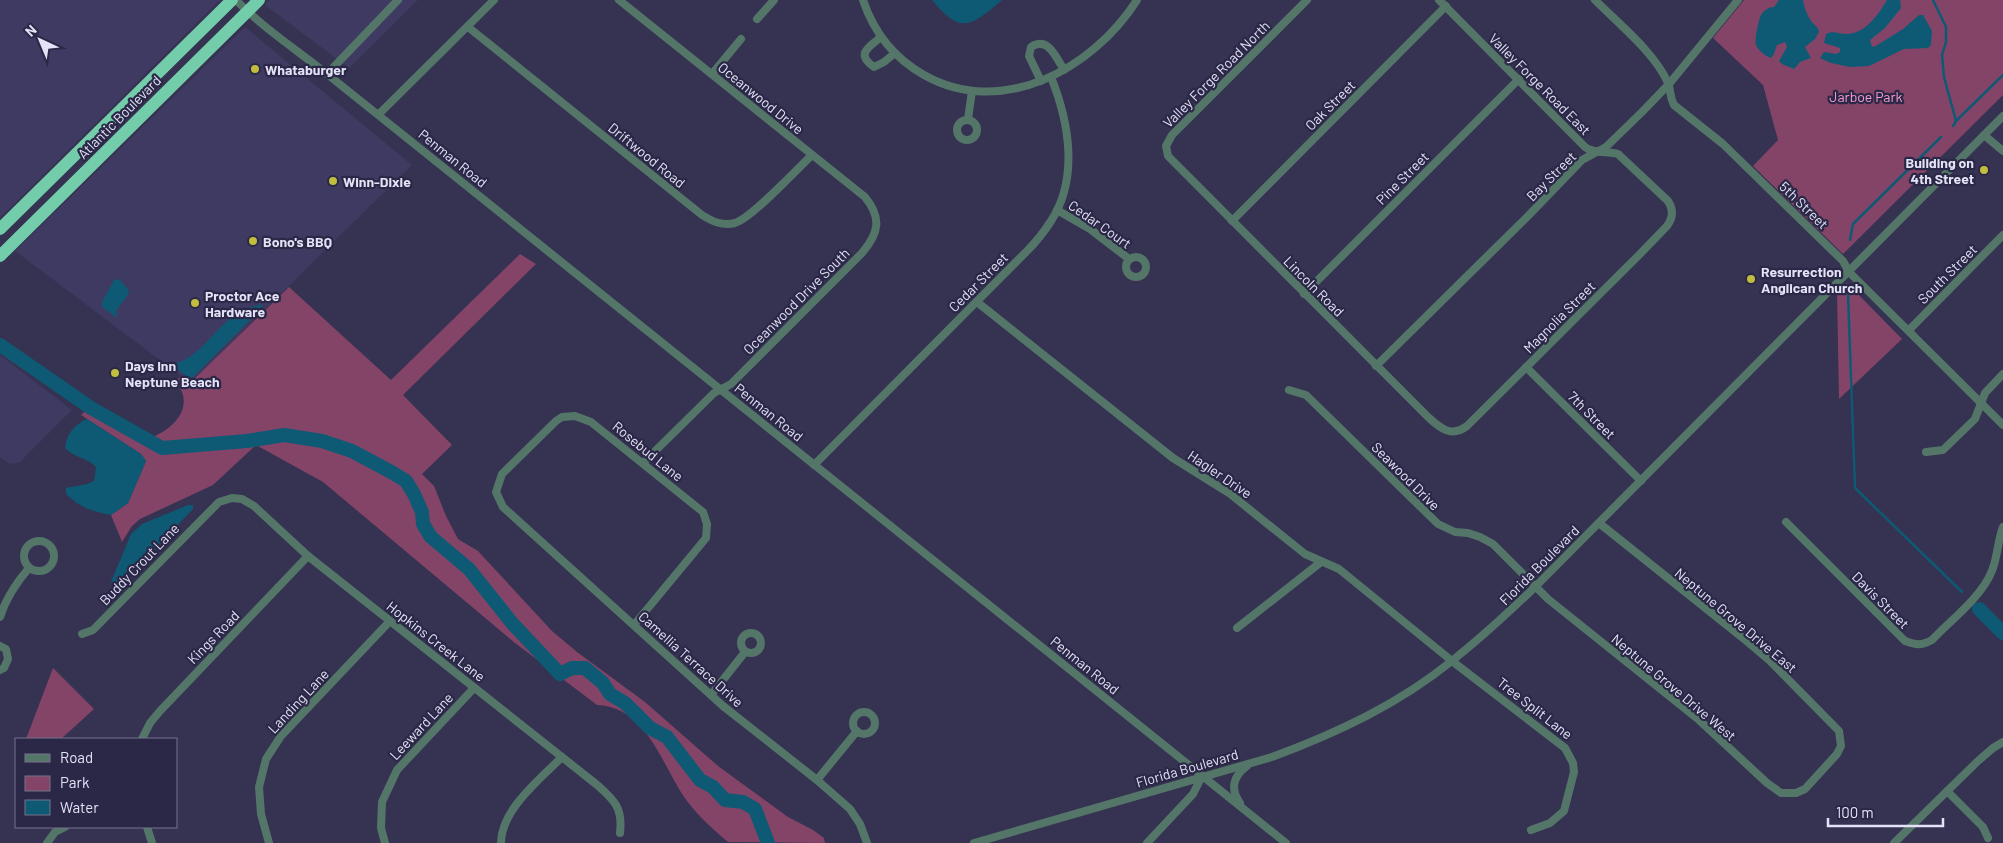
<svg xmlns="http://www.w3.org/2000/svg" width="2003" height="843" viewBox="0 0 2003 843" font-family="Barlow,sans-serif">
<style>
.built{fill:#3e3a61}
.green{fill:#844467}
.water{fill:#0e5a74}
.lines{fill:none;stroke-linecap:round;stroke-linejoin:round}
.stream{stroke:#0e5a74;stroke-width:2.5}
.river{stroke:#0e5a74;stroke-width:14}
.minor{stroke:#547668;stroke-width:8}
.highway{stroke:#73ccaa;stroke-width:12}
.poi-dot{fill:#c2bd3f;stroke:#2b2847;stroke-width:2}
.labels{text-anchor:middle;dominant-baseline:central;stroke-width:4.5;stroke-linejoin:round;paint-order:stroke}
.poi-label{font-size:14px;font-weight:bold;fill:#e3e2f7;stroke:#2b2847;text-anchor:start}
.street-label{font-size:14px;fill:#e3e2f7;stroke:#2b2847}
.park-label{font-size:14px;fill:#fb9bcf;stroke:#2b2847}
</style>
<rect width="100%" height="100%" fill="#353252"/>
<g class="built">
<polygon points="0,0 220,0 0,218"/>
<polygon points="270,0 418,0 349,68 265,5"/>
<polygon points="245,27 412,165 192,381 181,376 15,251"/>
<polygon points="0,355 72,410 19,463 10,464 0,457"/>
</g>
<g class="green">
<polygon points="1744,0 2003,0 2003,95 1843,254 1753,166 1778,140 1763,85 1713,38"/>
<path d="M 520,254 L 536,264 L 403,395 L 452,445 L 422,474 L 434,486 L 446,516 L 458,539 L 478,551 L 552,631 L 577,652 L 645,702 L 718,766 L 788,817 L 813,830 L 824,838 L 825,843 L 728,842 C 714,830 698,816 687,801 C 662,767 648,707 597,705 L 515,643 L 323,482 L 256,445 L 213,485 L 140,519 L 132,526 L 122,542 L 111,515 L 128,503 L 146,461 L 141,454 L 81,415 L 92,405 L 150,438 C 167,432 188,416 183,395 C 182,391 178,385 175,381 L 181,376 L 192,381 L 289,287 L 391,380 Z"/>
<polygon points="1847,283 1902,339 1839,399 1837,291"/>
<polygon points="53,668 94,709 61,739 26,739"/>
</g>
<g class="water">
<path d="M 932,0 L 1002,0 C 970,27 961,35 932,0 Z"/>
<path d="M 1779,0 L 1803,0 C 1804,7 1807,15 1811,21 C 1815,26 1818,26 1819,32 L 1815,39 L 1805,47 L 1811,58 L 1800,62 L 1794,69 L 1782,64 L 1779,61 L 1787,47 L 1785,42 L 1777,45 L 1774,54 L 1771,58 C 1765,56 1759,51 1756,45 C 1754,41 1759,19 1761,15 C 1764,10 1769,7 1774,7 Z"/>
<path d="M 1887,0 L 1900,0 L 1901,8 L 1885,28 L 1870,40 L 1872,46 L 1874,47 L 1903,29 L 1919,15 L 1923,15 L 1932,31 L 1931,45 L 1928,48 L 1904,49 L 1869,66 L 1850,67 L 1831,63 L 1820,58 L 1824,52 L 1836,54 L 1840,52 L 1840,48 L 1824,43 L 1826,34 C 1834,30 1838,34 1846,34 C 1865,34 1878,15 1887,0 Z"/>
<polygon points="119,279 128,289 129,293 116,311 117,316 116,317 102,307 102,302 114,280"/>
<path d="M 262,304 L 261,309 L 193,377 L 189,378 L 173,366 L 171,363 C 193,365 216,328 233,316 C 242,310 252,307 262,304 Z"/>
<path d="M 87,419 L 141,454 L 146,461 L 128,503 L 111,515 C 93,512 79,507 66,494 L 66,488 C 74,486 88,485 94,481 L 96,467 C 87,457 74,458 65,448 C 67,433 74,425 87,419 Z"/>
<polygon points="188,505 193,505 193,509 119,586 113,586 111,582 131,534 142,524"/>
</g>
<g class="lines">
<g class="stream">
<polyline points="1933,0 1946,27 1946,42 1942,55 1944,77 1956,121 1953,126"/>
<polyline points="1956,121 2003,75"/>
<polyline points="1850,240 1853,224 1941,137"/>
<polyline points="1848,294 1855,488 1962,592"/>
</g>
<g class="river">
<polyline points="0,345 91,408 162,448 247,441 284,435 322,441 352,451 393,473 406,481 414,494 422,512 423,524 431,537 469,569 512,623 560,674 572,668 585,668 603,683 610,694 625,703 650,728 667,737 700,780 713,787 725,800 743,802 755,809 768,843"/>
<polyline points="1979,609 2003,633"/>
</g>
<g class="minor">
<path d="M 236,0 C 263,28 297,50 327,74 L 1286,843"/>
<path d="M 619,0 L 865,197 C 882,218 879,233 862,253 L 731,384 L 714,393 L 643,463"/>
<path d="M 863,0 C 874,33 894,58 924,75 C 1002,119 1093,69 1137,0"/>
<path d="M 1307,0 L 1172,135 L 1166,146 L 1168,156 L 1428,417 C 1440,428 1451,438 1467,426 L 1639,255 L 1667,226 C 1673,218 1674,210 1668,201 L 1618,154 C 1607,151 1593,154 1585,147 L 1439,0"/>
<path d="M 1595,0 C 1618,23 1655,53 1668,83 C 1671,90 1669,95 1674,105 L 1723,144 L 1843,261 L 1849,272 L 2003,425"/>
<polyline points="757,19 774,0"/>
<path d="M 468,27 L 702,215 C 713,222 723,226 735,223 C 752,218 797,169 812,155"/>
<path d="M 881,37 C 869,47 855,54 874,67 L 884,62 L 895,53"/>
<polyline points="327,74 398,0"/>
<polyline points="712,74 741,39"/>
<path d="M 1041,81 L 1029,56 L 1031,47 C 1048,36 1056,57 1064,70"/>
<polyline points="379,114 494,0"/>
<polyline points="968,119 972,91"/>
<circle cx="967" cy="130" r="10"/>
<polyline points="1984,135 2003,151"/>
<polyline points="1057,210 1090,229 1129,259"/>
<polyline points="1232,221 1446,6"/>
<circle cx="1136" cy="267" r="10"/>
<polyline points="1304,294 1519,79"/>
<polyline points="977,302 1173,458 1229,493 1305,554 1339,569 1452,661 1565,748 1573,763 1574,772 1564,811 1550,823 1531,830"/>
<polyline points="1909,330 2003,235"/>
<polyline points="1376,366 1528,216 1582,160 1606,147 1642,112 1669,84 1738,0"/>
<polyline points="1526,367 1641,481"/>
<polyline points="1289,390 1306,395 1438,524 1455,532 1468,533 1480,537 1493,544 1548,599 1699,720 1767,783 1781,793 1796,793 1805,789 1837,754 1841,746 1839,731 1769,660 1743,638 1599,523"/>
<polyline points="1926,452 1943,450 1975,419 1985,393 2003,374"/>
<path d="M 814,465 L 1027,251 C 1036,242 1044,232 1051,221 C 1079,178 1069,122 1051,77"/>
<path d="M 1786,522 L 1905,641 C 1916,645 1921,646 1932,640 C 1950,621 1981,597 1991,573 C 1998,558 1997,542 2003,527"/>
<circle cx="39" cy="556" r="15"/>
<path d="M 0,617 C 6,598 16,583 29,568"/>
<polyline points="634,625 706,538 707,524 703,512 591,422 575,416 562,417 556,421 502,474 496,492 503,507 723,706 817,780 850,809 860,824 867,843"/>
<polyline points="1237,628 1321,562"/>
<circle cx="751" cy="643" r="10"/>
<path d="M 82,634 L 93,630 L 219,502 L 232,498 L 242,499 L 254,506 L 308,556 L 596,784 C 614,800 623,807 620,833"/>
<polyline points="0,646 6,649 8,659 4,668 0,670"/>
<polyline points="711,695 745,652"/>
<circle cx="864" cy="723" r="11"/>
<polyline points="142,739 150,723 160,711 308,556"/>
<polyline points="817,780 857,731"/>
<polyline points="1947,791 1983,827 1988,838"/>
<path d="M 1240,803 C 1230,789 1233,776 1247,766"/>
<polyline points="147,827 152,843"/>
<polyline points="47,843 55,832 65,827"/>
<polyline points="269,843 261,814 259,787 266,759 281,736 390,621"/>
<polyline points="385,843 381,828 382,802 397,770 474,688"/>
<path d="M 501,843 C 501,810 540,779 562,757"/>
<path d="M 974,843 L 1272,757 C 1337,733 1399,704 1453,660 C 1482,637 1509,612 1535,587 L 2003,116"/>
<polyline points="1147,843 1193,794 1202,776"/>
<polyline points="1894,843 1978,761 1993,748 2003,742"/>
</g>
<g class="highway">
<polyline points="0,229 232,0"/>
<polyline points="0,256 259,0"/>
</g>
</g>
<g class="poi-dot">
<circle cx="255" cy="69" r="5"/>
<circle cx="1984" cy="170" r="5"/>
<circle cx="333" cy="181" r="5"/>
<circle cx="253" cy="241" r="5"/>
<circle cx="1751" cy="279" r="5"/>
<circle cx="195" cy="303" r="5"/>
<circle cx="115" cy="373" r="5"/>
</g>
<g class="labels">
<g class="poi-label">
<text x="265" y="69">Whataburger</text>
<text x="1974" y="162" text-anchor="end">Building on<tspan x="1974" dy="16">4th Street</tspan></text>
<text x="343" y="181">Winn-Dixie</text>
<text x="263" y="241">Bono's BBQ</text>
<text x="1761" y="271">Resurrection<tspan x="1761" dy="16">Anglican Church</tspan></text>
<text x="205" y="295">Proctor Ace<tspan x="205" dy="16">Hardware</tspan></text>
<text x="125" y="365">Days Inn<tspan x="125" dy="16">Neptune Beach</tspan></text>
</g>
<g class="street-label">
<text transform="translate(1216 74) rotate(-45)">Valley Forge Road North</text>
<text transform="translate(1540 84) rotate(45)">Valley Forge Road East</text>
<text transform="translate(761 98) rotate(39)">Oceanwood Drive</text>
<text transform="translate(1330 105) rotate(-45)">Oak Street</text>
<text transform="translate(119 117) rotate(-45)">Atlantic Boulevard</text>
<text transform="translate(647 155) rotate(39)">Driftwood Road</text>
<text transform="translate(453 158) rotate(39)">Penman Road</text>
<text transform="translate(1551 176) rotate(-45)">Bay Street</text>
<text transform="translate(1402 178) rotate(-45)">Pine Street</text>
<text transform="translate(1804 205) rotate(44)">5th Street</text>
<text transform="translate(1100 224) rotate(35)">Cedar Court</text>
<text transform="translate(1947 274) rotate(-45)">South Street</text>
<text transform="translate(978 282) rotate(-45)">Cedar Street</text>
<text transform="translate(1314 286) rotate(45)">Lincoln Road</text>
<text transform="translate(796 301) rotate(-45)">Oceanwood Drive South</text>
<text transform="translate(1559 317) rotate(-45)">Magnolia Street</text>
<text transform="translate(769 412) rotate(39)">Penman Road</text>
<text transform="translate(1592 415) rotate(45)">7th Street</text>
<text transform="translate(648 451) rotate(39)">Rosebud Lane</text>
<text transform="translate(1220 474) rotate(34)">Hagler Drive</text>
<text transform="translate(1406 476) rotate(45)">Seawood Drive</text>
<text transform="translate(139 564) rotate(-46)">Buddy Crout Lane</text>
<text transform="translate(1539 565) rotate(-45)">Florida Boulevard</text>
<text transform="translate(1881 600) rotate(45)">Davis Street</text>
<text transform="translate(1736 620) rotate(40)">Neptune Grove Drive East</text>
<text transform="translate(213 637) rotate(-46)">Kings Road</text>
<text transform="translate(436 641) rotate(38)">Hopkins Creek Lane</text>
<text transform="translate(691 659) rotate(42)">Camellia Terrace Drive</text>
<text transform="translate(1085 665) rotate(39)">Penman Road</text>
<text transform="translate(1674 687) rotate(40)">Neptune Grove Drive West</text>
<text transform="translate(298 701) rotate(-47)">Landing Lane</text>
<text transform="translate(1535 708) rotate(38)">Tree Split Lane</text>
<text transform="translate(421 726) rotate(-47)">Leeward Lane</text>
<text transform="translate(1187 768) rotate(-16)">Florida Boulevard</text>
</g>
<g class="park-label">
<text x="1866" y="96">Jarboe Park</text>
</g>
</g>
<rect x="15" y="738" width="162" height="90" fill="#2b2847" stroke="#75728d"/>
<rect x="25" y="754" width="25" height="8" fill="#547668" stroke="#75728d"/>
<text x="60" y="763" font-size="15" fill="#e3e2f7">Road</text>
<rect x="25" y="776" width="25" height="15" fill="#844467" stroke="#75728d"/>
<text x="60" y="788" font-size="15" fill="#e3e2f7">Park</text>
<rect x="25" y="800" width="25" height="15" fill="#0e5a74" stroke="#75728d"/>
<text x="60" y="813" font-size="15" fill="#e3e2f7">Water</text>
<g transform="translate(40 40) rotate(316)" stroke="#2b2847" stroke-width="4" paint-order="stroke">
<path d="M0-4L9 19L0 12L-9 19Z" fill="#e3e2f7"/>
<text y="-8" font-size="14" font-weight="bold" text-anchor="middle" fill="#e3e2f7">N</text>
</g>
<path d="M1828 818v8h115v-8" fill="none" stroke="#e3e2f7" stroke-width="2.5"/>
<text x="1836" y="818" font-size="15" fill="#e3e2f7" stroke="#2b2847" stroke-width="4" paint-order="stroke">100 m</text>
</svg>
